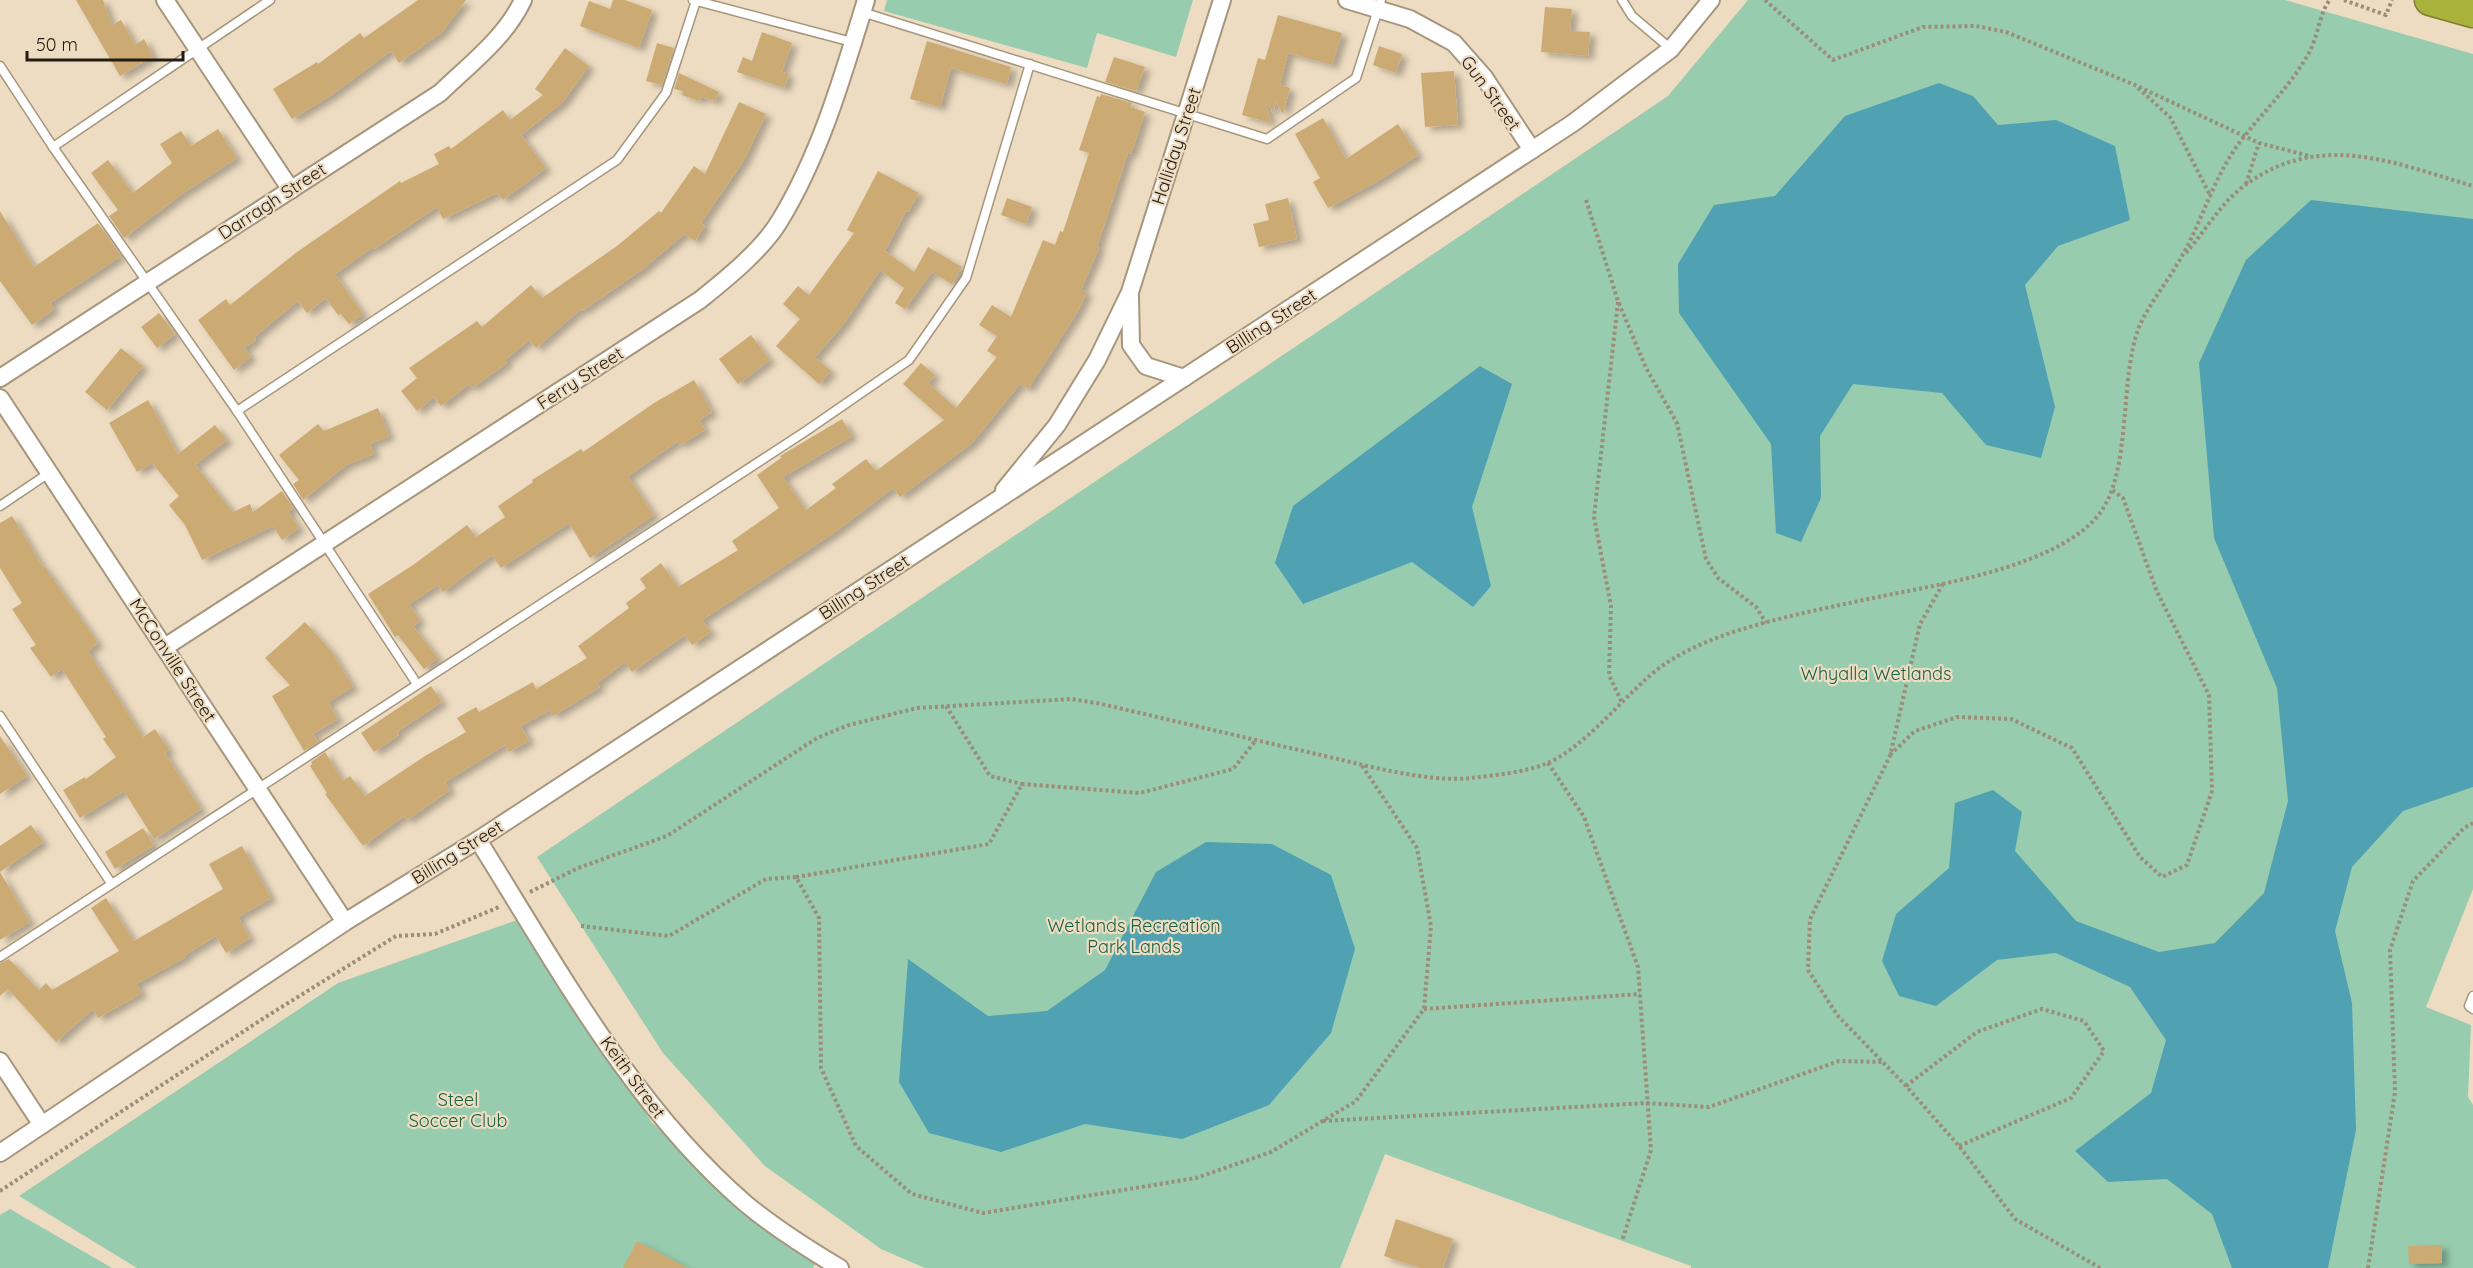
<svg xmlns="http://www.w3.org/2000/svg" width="2473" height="1268" viewBox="0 0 2473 1268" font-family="Quicksand,sans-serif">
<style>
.green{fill:#97ccaf}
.water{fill:#50a1b2}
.building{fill:#cbab73;filter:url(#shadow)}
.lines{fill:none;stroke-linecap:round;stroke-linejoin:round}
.lane-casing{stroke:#a6967d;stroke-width:11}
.street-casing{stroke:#a6967d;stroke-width:20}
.highway-casing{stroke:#7a7e2d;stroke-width:33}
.path{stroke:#9a8d79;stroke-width:4;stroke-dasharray:3 3;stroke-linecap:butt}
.lane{stroke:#fff;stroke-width:8}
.street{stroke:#fff;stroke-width:16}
.highway{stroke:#a9b33b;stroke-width:30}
.labels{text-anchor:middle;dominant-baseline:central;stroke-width:4.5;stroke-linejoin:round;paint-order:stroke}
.street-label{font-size:18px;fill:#221c12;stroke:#eddcc1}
.park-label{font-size:18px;fill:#176344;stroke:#eddcc1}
</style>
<defs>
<filter id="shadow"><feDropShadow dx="6" dy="4" stdDeviation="3" flood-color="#0004"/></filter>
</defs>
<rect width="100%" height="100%" fill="#eddcc1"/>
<g class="green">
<polygon points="887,0 1193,0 1176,57 1097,33 1087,68 884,11"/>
<polygon points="1748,0 2285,0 2473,54 2473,889 2426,1007 2471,1025 2468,1097 2473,1105 2473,1268 1691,1268 1691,1266 1385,1154 1340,1268 925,1268 881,1249 765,1166 663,1053 537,857 1668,96"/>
<polygon points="526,917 652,1123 819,1256 813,1268 137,1268 19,1196 338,983"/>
<polygon points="10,1209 112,1268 0,1268 0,1215"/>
</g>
<g class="water">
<polygon points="1939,83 1973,96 1998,125 2056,120 2115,146 2130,220 2058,246 2025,285 2055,407 2041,458 1986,445 1942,393 1853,384 1820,436 1821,498 1801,542 1776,533 1771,444 1679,313 1678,264 1714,205 1775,196 1845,116"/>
<polygon points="2311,200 2473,219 2473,787 2403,811 2352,867 2335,931 2352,1003 2356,1130 2328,1268 2232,1268 2212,1214 2167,1179 2108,1182 2075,1151 2151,1093 2166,1040 2130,987 2056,953 1997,960 1936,1006 1899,996 1882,961 1896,914 1949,868 1955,803 1993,790 2022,812 2015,851 2076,921 2159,952 2215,943 2264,893 2288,801 2277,688 2214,538 2199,363 2246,260"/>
<polygon points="1480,366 1512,384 1472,507 1491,586 1473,607 1412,562 1303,604 1275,563 1293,506"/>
<polygon points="1206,842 1272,844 1331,875 1355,949 1331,1033 1269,1105 1182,1139 1085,1124 1001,1152 929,1133 899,1082 908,959 988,1016 1047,1011 1105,970 1156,872"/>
</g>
<g class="building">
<polygon points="76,0 103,0 112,25 121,20 135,45 144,39 153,56 120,76"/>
<polygon points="418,0 466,0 442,32 399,63 391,51 330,96 292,119 273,89 317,62 318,64 360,33 364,38"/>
<polygon points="613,0 625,0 652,10 639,48 580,26 589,1 610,9"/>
<polygon points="1545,7 1572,9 1570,31 1590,32 1588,56 1541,52"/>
<polygon points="1278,15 1342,33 1332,65 1288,53 1280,85 1290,88 1283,114 1276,102 1273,113 1265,100 1271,123 1242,115 1258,58 1265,60"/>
<polygon points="762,32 792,43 782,72 789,74 784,88 737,72 743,57 752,61"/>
<polygon points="927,41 1011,67 1007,84 951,68 940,107 910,99"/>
<polygon points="657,43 674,48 662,85 646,81"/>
<polygon points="1379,46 1402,54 1396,73 1373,65"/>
<polygon points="565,48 589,66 562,103 521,135 546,168 503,200 497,193 443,219 437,207 374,249 373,247 335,274 363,314 349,324 341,314 338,315 326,298 307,313 298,301 254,337 256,340 244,348 251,357 234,370 198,320 226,299 230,305 297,252 400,181 401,183 439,164 434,154 449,146 451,149 503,110 510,120 543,95 535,89"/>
<polygon points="1114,57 1145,67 1136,91 1105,82"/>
<polygon points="1454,71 1458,125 1425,127 1421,73"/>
<polygon points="679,73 719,92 715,101 701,97 700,101 682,95 683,91 674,89"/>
<polygon points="1101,94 1132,103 1130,107 1145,112 1131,154 1128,153 1097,247 1099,248 1081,290 1087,292 1078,311 1028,389 1020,384 972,443 900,497 893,488 835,532 702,620 711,632 692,645 685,635 632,672 625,662 597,683 600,687 553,716 550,710 521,726 529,741 509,752 505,745 445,782 450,790 407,820 404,816 363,846 325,794 327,793 310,766 312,764 311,762 325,752 343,781 350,776 365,796 425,756 466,732 457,718 476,707 479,712 533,682 536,689 587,658 578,646 629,608 626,603 646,588 640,579 661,563 678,587 738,550 732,541 779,508 757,475 781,458 780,456 842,419 852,436 783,477 806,510 836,488 832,484 866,459 876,471 944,420 903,384 921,363 935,375 928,383 956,408 997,357 987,351 997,336 979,325 992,305 1011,317 1043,240 1055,245 1060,231 1063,232 1089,153 1079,150 1097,96 1100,97"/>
<polygon points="739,102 766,114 744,160 701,223 705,226 695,241 684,234 643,269 582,311 581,309 536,348 529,340 505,360 507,363 472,388 469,384 441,406 434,397 417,411 401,391 417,378 409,368 477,321 482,327 531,285 542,298 617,246 659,211 661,213 694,166 705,174"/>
<polygon points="1323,118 1346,159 1398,124 1418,155 1378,181 1328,208 1313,182 1320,178 1295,134"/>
<polygon points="218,129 237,158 182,194 124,238 109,216 118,210 91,173 108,160 133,193 172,163 160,144 181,131 191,146"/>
<polygon points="878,171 919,193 908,212 906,211 885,251 914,272 928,247 962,267 952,284 932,272 905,309 895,303 904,288 880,270 843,325 815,357 831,371 819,384 776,346 800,319 783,304 798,286 809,295 854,233 847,230"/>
<polygon points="1007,198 1032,207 1026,224 1001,215"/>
<polygon points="1288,198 1297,239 1259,247 1253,224 1269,220 1265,204"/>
<polygon points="0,211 34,267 98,223 121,256 50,303 54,309 32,325 0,281"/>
<polygon points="159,313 175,334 157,348 141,327"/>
<polygon points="751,335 770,360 738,384 719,359"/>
<polygon points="121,348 143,366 107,410 85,392"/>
<polygon points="694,380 712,412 699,420 705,430 680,445 678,441 628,476 654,515 590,558 569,523 501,568 492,555 443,592 438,585 409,604 420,621 413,626 438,658 424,669 398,635 395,637 368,594 413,565 467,525 476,537 505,517 498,506 533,482 532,480 581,449 583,452 654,403"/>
<polygon points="148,400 178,454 215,425 227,440 195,465 233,512 250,504 253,512 282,491 293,508 288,512 299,528 282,540 273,526 202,560 185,525 169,505 179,496 152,463 137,472 109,423"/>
<polygon points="378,408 389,436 370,444 374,454 346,465 303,500 293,484 299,480 279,455 318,424 324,431"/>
<polygon points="12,516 43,567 44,566 98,643 88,651 143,737 155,729 169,750 165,753 201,809 154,839 124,791 80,818 63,790 85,777 86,779 116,757 103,739 106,737 62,669 51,677 30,648 36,645 12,609 22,603 0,568 0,523"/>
<polygon points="305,622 332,652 353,687 328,702 338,719 313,734 318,742 304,751 272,696 290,685 265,658"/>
<polygon points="431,686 442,702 397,732 399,735 374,752 361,733"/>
<polygon points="0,736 27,776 0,794"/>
<polygon points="31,825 43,842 0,872 0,846"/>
<polygon points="143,828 154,845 115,869 105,852"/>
<polygon points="242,846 271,898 238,917 250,938 226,953 216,936 185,955 186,957 136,984 142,993 98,1018 93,1009 56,1042 8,989 0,996 0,963 9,959 39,990 46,983 52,990 119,951 91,908 106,898 134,941 223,889 209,864"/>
<polygon points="0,872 30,922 0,940"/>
<polygon points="1396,1219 1453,1239 1443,1268 1420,1268 1384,1256"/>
<polygon points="637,1241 688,1268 623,1268"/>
<polygon points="2442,1245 2442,1263 2409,1264 2408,1246"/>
</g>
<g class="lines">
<defs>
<g id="lane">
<polyline points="693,0 852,42"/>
<polyline points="1622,0 1632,16 1671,49"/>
<polyline points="862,12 1267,139 1356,78 1381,0"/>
<polyline points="0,66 53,147 237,411 417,684"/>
<polyline points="53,147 270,0"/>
<polyline points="237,411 617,160 666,93 696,1"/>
<polyline points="0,506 49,473"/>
<polyline points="0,716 111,883"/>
<polyline points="0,957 806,431 909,360 966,278 1030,64"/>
<polyline points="2473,996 2469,1006 2473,1009"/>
</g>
<g id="street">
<polyline points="165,0 291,190"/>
<polyline points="1347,0 1410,19 1454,43 1484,77 1532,150"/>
<polyline points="1130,296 1131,345 1146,366 1184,378"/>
<path d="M 0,378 L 440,93 C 469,65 506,37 523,0"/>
<polyline points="0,398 345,922"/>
<polyline points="1004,490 1057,425 1097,360 1130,292 1222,0"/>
<path d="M 165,647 L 700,300 C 726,279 761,251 779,222 C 820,155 843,76 866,0"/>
<path d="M 478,840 C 557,966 632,1106 746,1204 C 775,1228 808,1249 840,1268"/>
<polyline points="0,1061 42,1125"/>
<polyline points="0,1153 345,922 478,840 1573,123 1671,49 1711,0"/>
</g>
<polyline id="highway" points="2430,0 2473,12"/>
</defs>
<use href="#lane" class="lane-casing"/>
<use href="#street" class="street-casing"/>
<use href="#highway" class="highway-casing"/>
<g class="path">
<polyline points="1765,0 1833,60 1923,27 1976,26 2006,32 2135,85 2259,143 2309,156"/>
<polyline points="2344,0 2386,15 2392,0"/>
<polyline points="2138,88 2170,117 2211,197"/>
<polyline points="2246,184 2259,143"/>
<polyline points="1586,200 1618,301 1646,368 1677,423 1706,559 1718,578 1756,607 1766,623"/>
<path d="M 2186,253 C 2199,238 2210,221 2223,206 C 2236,190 2255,177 2274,168 C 2341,138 2407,167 2473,186"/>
<polyline points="1618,302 1594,517 1611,606 1609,675 1622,703"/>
<polyline points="1943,584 1920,624 1890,756 1810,919 1808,970 1838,1016 1906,1086 1959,1146 2015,1219 2100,1268"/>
<polyline points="946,706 990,776 1022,784"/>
<polyline points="1890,755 1915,731 1957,717 2011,719 2072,748 2140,857 2162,877 2187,865 2212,791 2209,695 2157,592 2123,498 2112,490"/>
<polyline points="1548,763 1584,817 1638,967 1651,1150 1622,1241"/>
<polyline points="796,877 989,844 1022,784 1140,793 1233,769 1256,740"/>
<path d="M 530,892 L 578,868 L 667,836 L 817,738 L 849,725 L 917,708 L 1071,699 L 1097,703 C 1170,720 1243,737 1316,754 C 1362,764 1425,783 1471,778 C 1495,775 1522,773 1545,764 C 1581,750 1617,705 1646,679 C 1671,656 1701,643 1733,632 C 1780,617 1830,607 1878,597 C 1941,584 2060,566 2100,513 C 2132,470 2119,379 2139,327 C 2150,302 2169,280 2182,256 C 2204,217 2215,173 2243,138 C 2265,110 2291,85 2309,53 C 2318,37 2320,11 2330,0"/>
<polyline points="581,926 669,936 766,879 796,877 819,918 821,1068 856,1146 912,1194 983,1213 1196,1178 1271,1152 1356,1101 1424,1009 1431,926 1417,848 1361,764"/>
<polyline points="1424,1009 1640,994"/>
<polyline points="1906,1086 1977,1032 2042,1009 2084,1021 2104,1051 2071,1098 1959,1146"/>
<polyline points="1323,1121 1646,1103 1709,1107 1839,1061 1883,1062"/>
<polyline points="0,1191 264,1018 396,936 435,934 499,907"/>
<polyline points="2368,1268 2395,1092 2390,950 2413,881 2464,828 2473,823"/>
</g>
<use href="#lane" class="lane"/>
<use href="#street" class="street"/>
<use href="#highway" class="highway"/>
</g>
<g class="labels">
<g class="street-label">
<text transform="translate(1491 93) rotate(54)">Gun Street</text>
<text transform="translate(1176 146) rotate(-72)">Halliday Street</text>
<text transform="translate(272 201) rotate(-33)">Darragh Street</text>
<text transform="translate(1271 321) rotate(-33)">Billing Street</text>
<text transform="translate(580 378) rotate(-33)">Ferry Street</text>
<text transform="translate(864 587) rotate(-33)">Billing Street</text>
<text transform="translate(173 660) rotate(57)">McConville Street</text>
<text transform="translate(457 852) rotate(-32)">Billing Street</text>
<text transform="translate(633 1077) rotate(54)">Keith Street</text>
</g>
<g class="park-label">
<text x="1876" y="673">Whyalla Wetlands</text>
<text x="1134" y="925">Wetlands Recreation<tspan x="1134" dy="21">Park Lands</tspan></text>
<text x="458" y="1099">Steel<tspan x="458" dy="21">Soccer Club</tspan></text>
</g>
</g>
<path d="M27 51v9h156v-9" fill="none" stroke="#221c12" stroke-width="3"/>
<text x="36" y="51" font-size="18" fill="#221c12" stroke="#eddcc1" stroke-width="4.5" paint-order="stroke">50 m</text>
</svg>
